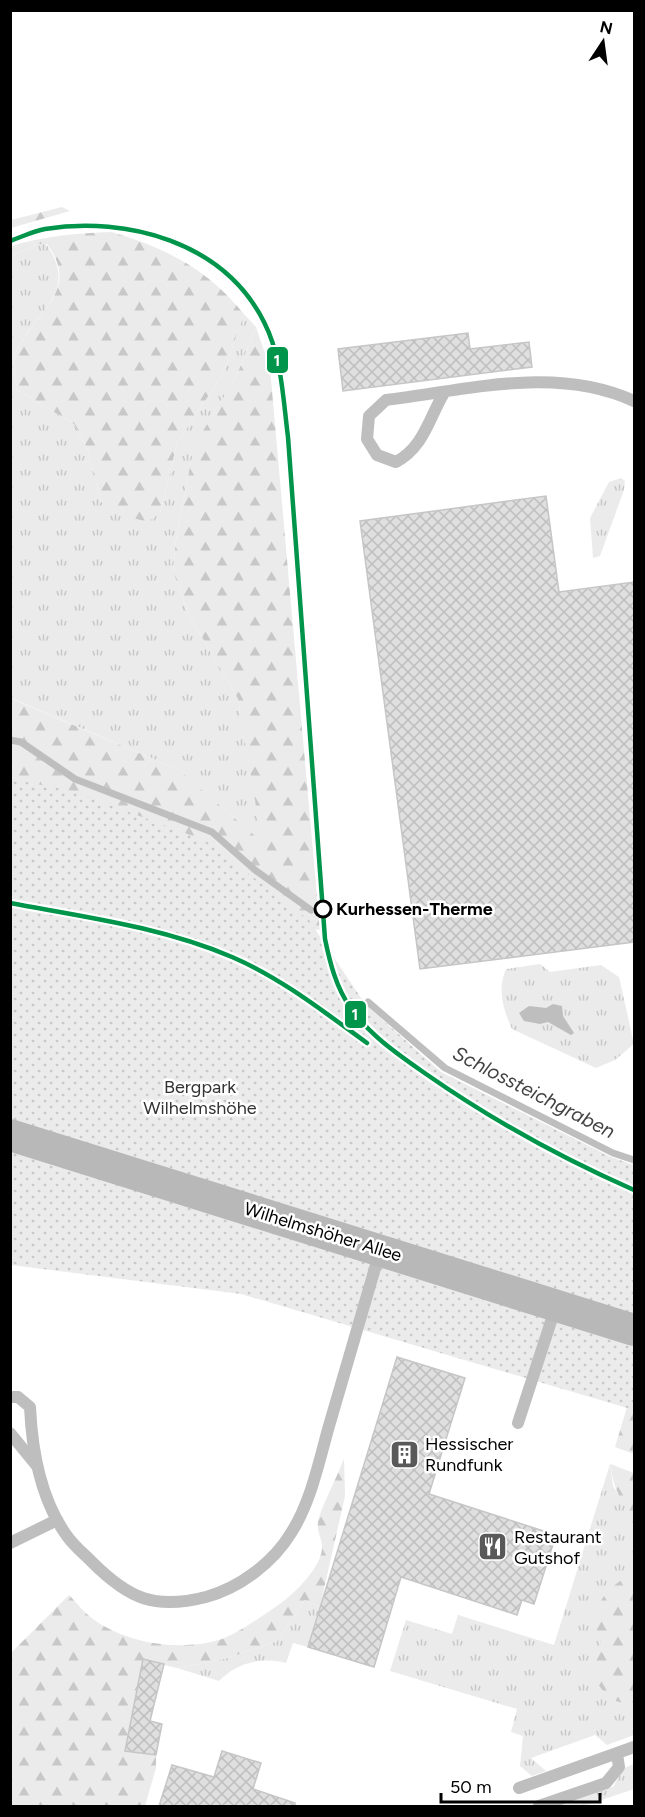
<svg xmlns="http://www.w3.org/2000/svg" width="645" height="1817" viewBox="0 0 645 1817" font-family="Figtree,sans-serif">
<style>
.grass{fill:url(#grass-tufts)}
.forest{fill:url(#forest-firs)}
.park{fill:url(#park-dots)}
.water{fill:#bebebe}
.lines{fill:none;stroke-linecap:round;stroke-linejoin:round}
.stream{stroke:#bebebe;stroke-width:7}
.building{fill:url(#building-cross-hatch);stroke:#c6c6c6;stroke-width:1.5}
.service{stroke:#bebebe;stroke-width:12}
.secondary{stroke:#b8b8b8;stroke-width:32}
.tram-1-casing{stroke:#fff;stroke-width:9}
.tram-1{stroke:#00954b;stroke-width:4.5}
.stop-dot{fill:#fff;stroke:#000;stroke-width:3}
.labels{text-anchor:middle;dominant-baseline:central;stroke-width:5;stroke-linejoin:round;paint-order:stroke}
.stop-label{font-size:18px;font-weight:bold;fill:#000;stroke:#fff;text-anchor:start}
.park-label{font-size:18px;fill:#323232;stroke:#fff}
.street-label{font-size:18px;fill:#000;stroke:#fff}
.poi-label{font-size:18px;fill:#000;stroke:#fff;text-anchor:start}
.water-label{font-size:20px;font-style:italic;fill:#434343;stroke:#fff}
.line-badge{stroke:#fff;stroke-width:2}
.badge-label{font-size:16px;text-anchor:middle;font-weight:bold;fill:#fff}
</style>
<defs>
<pattern id="grass-tufts" width="24" height="20" patternUnits="userSpaceOnUse" patternTransform="scale(1.5)"><rect width="24" height="20" fill="#ebebeb"/><path d="M3 7l-1-3M5 7V3M7 7l1-3M15 17l-1-3M17 17v-4M19 17l1-3" fill="none" stroke="#c8c8c8"/></pattern>
<pattern id="forest-firs" width="22" height="20" patternUnits="userSpaceOnUse" patternTransform="scale(1.5)"><rect width="22" height="20" fill="#ebebeb"/><path d="M5 1l3.5 6h-7zM16 11l3.5 6h-7z" fill="#c8c8c8"/></pattern>
<pattern id="park-dots" width="8" height="8" patternUnits="userSpaceOnUse" patternTransform="scale(1.5)"><rect width="8" height="8" fill="#ebebeb"/><path d="M2 2h.1M6 6h.1" fill="none" stroke="#c8c8c8" stroke-width="1.8" stroke-linecap="round"/></pattern>
<pattern id="building-cross-hatch" width="8" height="8" patternUnits="userSpaceOnUse" patternTransform="scale(1.5)"><rect width="8" height="8" fill="#dfdfdf"/><path d="M0 0l8 8M0 8l8-8" fill="none" stroke="#bebebe"/></pattern>
</defs>
<rect width="100%" height="100%" fill="#fff"/>
<g class="grass">
<path d="M 37,244 L 46,244 C 81,293 34,311 16,353 C 12,362 16,379 17,390 L 74,424 L 88,450 L 101,502 L 160,513 L 177,443 L 223,374 L 244,314 L 256,327 L 236,377 L 199,439 L 191,461 L 176,540 L 173,571 L 188,613 L 238,699 L 263,843 L 179,770 L 11,698 L 11,257 Z"/>
<polygon points="621,478 625,481 624,490 600,556 593,558 590,518 609,482"/>
<path d="M 540,964 L 550,972 L 601,965 L 619,977 L 634,1044 L 615,1060 L 596,1068 L 512,1029 C 503,1009 497,990 506,969 Z"/>
<polygon points="610,1464 613,1486 631,1514 634,1514 634,1735 607,1745 595,1735 531,1758 546,1771 532,1776 520,1766 523,1736 511,1732 517,1709 390,1671 406,1620 452,1634 458,1615 554,1645"/>
<path d="M 305,1600 L 320,1607 L 308,1647 L 293,1643 L 286,1663 C 261,1657 237,1662 219,1681 L 177,1668 L 228,1658 L 277,1641 Z"/>
<polygon points="634,1764 634,1789 584,1806 553,1806 613,1787 624,1768"/>
</g>
<g class="forest">
<polygon points="62,207 70,211 11,228 11,220"/>
<path d="M 112,232 C 168,249 207,269 244,314 L 223,374 L 177,443 L 160,513 L 148,522 L 129,517 L 101,502 L 88,450 L 74,424 L 17,390 C 16,380 12,362 16,353 C 34,311 82,292 47,244 L 37,244 L 11,257 L 11,246 C 45,236 76,233 112,232 Z"/>
<polygon points="256,327 270,368 320,930 308,929 11,836 10,698 179,770 262,842 238,699 188,613 173,571 176,540 191,461 198,439 236,377"/>
<polygon points="634,1363 634,1454 615,1447 627,1407 622,1400"/>
<path d="M 344,1458 L 345,1496 L 320,1607 L 305,1600 L 277,1641 L 228,1658 L 177,1668 L 143,1660 L 125,1750 L 156,1755 L 156,1768 L 145,1806 L 11,1806 L 11,1653 L 69,1595 C 75,1601 81,1609 88,1615 C 121,1643 178,1652 219,1640 C 233,1635 247,1626 259,1618 C 282,1604 305,1586 318,1562 C 328,1541 316,1537 318,1522 C 320,1509 339,1474 344,1458 Z"/>
<path d="M 610,1464 L 634,1473 L 634,1514 L 631,1514 C 618,1498 613,1484 610,1464 Z"/>
<path d="M 627,1576 L 634,1577 L 634,1699 C 613,1711 602,1688 589,1673 L 601,1643 L 592,1614 L 608,1590 Z"/>
</g>
<polygon class="park" points="11,779 73,791 206,841 309,920 365,1004 441,1072 611,1157 634,1165 634,1410 241,1294 11,1265"/>
<polygon class="water" points="553,1004 562,1006 563,1016 574,1033 571,1035 548,1022 540,1024 524,1021 519,1013 529,1006 546,1008"/>
<g class="lines">
<g class="stream">
<polyline points="10,740 21,742 75,779 212,832 255,870 311,910"/>
<polyline points="368,1002 445,1068 613,1153 634,1160"/>
</g>
</g>
<g class="building">
<polygon points="468,333 470,349 529,342 532,367 343,391 338,349"/>
<polygon points="546,496 559,592 634,582 634,942 420,969 360,521"/>
<polygon points="397,1357 465,1378 429,1494 556,1535 534,1604 522,1600 517,1615 401,1577 374,1667 308,1647"/>
<polygon points="143,1659 164,1664 150,1721 162,1724 156,1755 125,1751"/>
<polygon points="222,1751 261,1763 253,1789 295,1803 295,1806 159,1806 172,1765 214,1777"/>
</g>
<g class="lines">
<g class="service">
<path d="M 444,393 C 429,418 424,447 396,462 L 377,455 L 367,439 L 369,416 L 386,400 C 468,390 556,365 634,401"/>
<path d="M 10,1397 L 18,1397 L 30,1407 C 32,1451 41,1500 67,1536 C 74,1546 84,1554 92,1562 C 129,1599 155,1610 206,1597 C 239,1588 273,1563 291,1533 C 311,1502 319,1461 329,1426 C 346,1368 363,1310 380,1251"/>
<polyline points="518,1423 556,1306"/>
<polyline points="10,1433 37,1466"/>
<polyline points="10,1543 57,1520"/>
<polyline points="519,1788 634,1747"/>
<polyline points="539,1806 606,1783 619,1767 617,1754"/>
</g>
<polyline class="secondary" points="10,1135 634,1330"/>
<defs>
<g id="tram-1">
<path d="M 10,241 C 22,237 33,231 45,229 C 127,216 224,242 264,322 C 282,357 283,399 288,437 L 325,939 C 330,963 336,987 350,1007 C 369,1035 399,1055 426,1074 C 492,1120 561,1158 634,1190"/>
<path d="M 10,903 C 85,917 162,927 232,957 C 281,978 324,1012 367,1043"/>
</g>
</defs>
<use href="#tram-1" class="tram-1-casing"/>
<use href="#tram-1" class="tram-1"/>
</g>
<defs>
<symbol id="building-square" viewBox="-11 -11 22 22"><rect x="-9" y="-9" width="18" height="18" rx="4" fill="#595959" stroke="#fff"/><path d="M-4-6H4V6H1V3H-1V6H-4ZM-2.5-4.3h1.7v1.8h-1.7ZM.8-4.3h1.7v1.8H.8ZM-2.5-1h1.7V.8h-1.7ZM.8-1h1.7V.8H.8Z" fill="#fff"/></symbol>
<symbol id="restaurant-square" viewBox="-11 -11 22 22"><rect x="-9" y="-9" width="18" height="18" rx="4" fill="#595959" stroke="#fff"/><path d="M-5-6h1v4h1v-4h1v4h1v-4h1v5L-1.5 .5V6h-2V.5L-5-1ZM5-6V6H3V1.5H1.5Q1.5-4 5-6Z" fill="#fff"/></symbol>
</defs>
<g fill-rule="evenodd">
<use href="#building-square" x="388" y="1438" width="33" height="33"/>
<use href="#restaurant-square" x="476" y="1530" width="33" height="33"/>
</g>
<circle class="stop-dot" cx="323" cy="909" r="8"/>
<g class="labels">
<g class="stop-label">
<text x="336" y="909">Kurhessen-Therme</text>
</g>
<g class="park-label">
<text x="200" y="1087">Bergpark<tspan x="200" dy="21">Wilhelmshöhe</tspan></text>
</g>
<g class="street-label">
<text transform="translate(323 1232) rotate(17)">Wilhelmshöher Allee</text>
</g>
<g class="poi-label">
<text x="425" y="1444">Hessischer<tspan x="425" dy="21">Rundfunk</tspan></text>
<text x="514" y="1537">Restaurant<tspan x="514" dy="21">Gutshof</tspan></text>
</g>
<g class="water-label">
<text transform="translate(534 1092) rotate(27)">Schlossteichgraben</text>
</g>
</g>
<g class="line-badge">
<rect x="266" y="346" width="23" height="28" rx="6" fill="#00954b"/>
<rect x="344" y="1000" width="23" height="29" rx="6" fill="#00954b"/>
</g>
<g class="badge-label">
<text x="277" y="366">1</text>
<text x="355" y="1020">1</text>
</g>
<rect width="645" height="1817" fill="none" stroke="#000000" stroke-width="24"/>
<g transform="translate(603 42) rotate(13)" stroke="#ffffff" stroke-width="4.5" paint-order="stroke">
<path d="M0-4.5L10 22L0 15L-10 22Z" fill="#000000"/>
<text y="-9" font-size="16" font-weight="bold" text-anchor="middle" fill="#000000">N</text>
</g>
<path d="M441 1793v9h159v-9" fill="none" stroke="#000000" stroke-width="3"/>
<text x="450" y="1793" font-size="18" fill="#000000" stroke="#ffffff" stroke-width="4.5" paint-order="stroke">50 m</text>
</svg>
